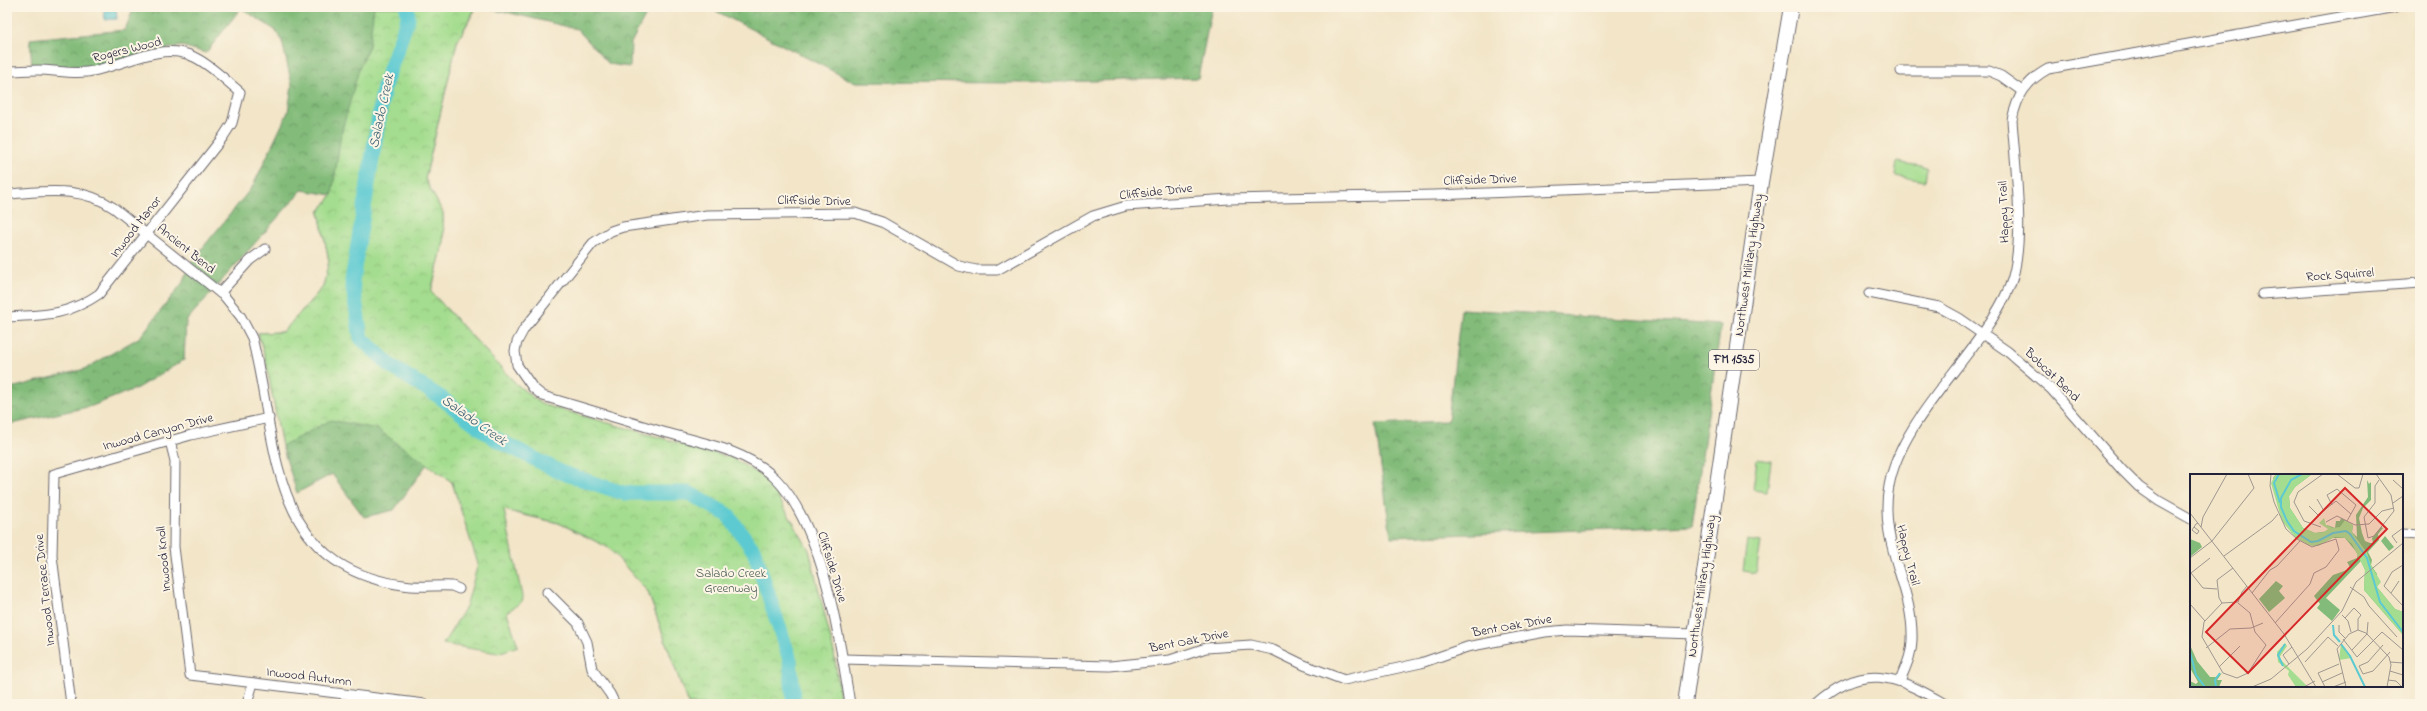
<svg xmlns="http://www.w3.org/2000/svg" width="2427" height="711" viewBox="0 0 2427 711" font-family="'Indie Flower',sans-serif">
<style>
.forest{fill:url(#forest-crowns);stroke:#526f5a}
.park{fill:url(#park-crowns);stroke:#638065}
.pitch{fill:#a4dd8f;stroke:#638065}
.water{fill:url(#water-rules);stroke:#407686}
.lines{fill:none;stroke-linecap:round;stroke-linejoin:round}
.river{stroke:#5dcad1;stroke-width:15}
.street-casing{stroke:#6b666c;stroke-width:11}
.primary-casing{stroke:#6b666c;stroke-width:16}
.street{stroke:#fff;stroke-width:9}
.primary{stroke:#fff;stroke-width:14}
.labels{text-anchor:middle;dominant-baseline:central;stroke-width:4;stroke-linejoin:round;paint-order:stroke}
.shield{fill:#fcf5e5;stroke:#63616e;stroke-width:1}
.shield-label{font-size:12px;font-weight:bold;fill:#22223b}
.street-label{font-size:13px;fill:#22223b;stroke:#fcf5e5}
.park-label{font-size:13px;fill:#495a54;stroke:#fcf5e5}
.water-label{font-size:14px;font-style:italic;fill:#375d70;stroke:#fcf5e5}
.inset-river{fill:none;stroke:#5dcad1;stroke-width:2}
.inset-road{fill:none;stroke:#9f9790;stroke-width:1}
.view{fill:#d62828;fill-opacity:0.15;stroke:#d62828;stroke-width:2}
.inset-edge{fill:none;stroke:#22223b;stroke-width:2}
</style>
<defs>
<pattern id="forest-crowns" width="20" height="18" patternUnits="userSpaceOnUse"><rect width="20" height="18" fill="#83bc7a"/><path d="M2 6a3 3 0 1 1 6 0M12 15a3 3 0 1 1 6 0" fill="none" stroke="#6b9865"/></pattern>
<pattern id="park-crowns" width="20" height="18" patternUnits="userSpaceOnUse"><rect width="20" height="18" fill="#a4dd8f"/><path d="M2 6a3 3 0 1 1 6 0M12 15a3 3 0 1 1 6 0" fill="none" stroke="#8dbd7c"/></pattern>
<pattern id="water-rules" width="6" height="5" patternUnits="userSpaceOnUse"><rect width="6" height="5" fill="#5dcad1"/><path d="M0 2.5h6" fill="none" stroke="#51adb4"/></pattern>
</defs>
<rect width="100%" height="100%" fill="#fcf5e5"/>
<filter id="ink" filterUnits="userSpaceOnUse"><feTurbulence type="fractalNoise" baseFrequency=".025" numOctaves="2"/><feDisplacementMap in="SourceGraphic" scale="8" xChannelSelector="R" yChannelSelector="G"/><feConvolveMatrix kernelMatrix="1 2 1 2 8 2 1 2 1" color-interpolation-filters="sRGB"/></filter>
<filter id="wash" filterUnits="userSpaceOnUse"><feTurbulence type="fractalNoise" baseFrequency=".012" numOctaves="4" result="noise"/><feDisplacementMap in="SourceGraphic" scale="16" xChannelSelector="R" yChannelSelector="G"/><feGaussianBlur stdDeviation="0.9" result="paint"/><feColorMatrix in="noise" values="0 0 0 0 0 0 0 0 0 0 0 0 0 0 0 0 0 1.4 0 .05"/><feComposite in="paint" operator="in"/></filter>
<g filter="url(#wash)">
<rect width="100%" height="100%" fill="#f2e5c8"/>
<g class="forest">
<polygon points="134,7 650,7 631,43 630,67 609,64 577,29 506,12 476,8 457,42 425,179 443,213 444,241 431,292 516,384 541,404 732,458 768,480 809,550 834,653 841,704 688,704 648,592 609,547 559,523 515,513 513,485 474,549 452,482 427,464 394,510 364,517 332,474 297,493 282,446 265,357 258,333 283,332 323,287 329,261 319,212 332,195 302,190 186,321 184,360 137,388 92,406 7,425 7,387 15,387 85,369 140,337 184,281 191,262 253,186 288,112 292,85 282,41 275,30 241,8 206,53 182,46 156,51 82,70 32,66 30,39 125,30"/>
<polygon points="708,7 1212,7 1198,78 1022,83 854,82"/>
<polygon points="1461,309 1721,325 1692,526 1391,537 1375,424 1448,421"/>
</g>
<polygon class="park" points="374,7 476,7 457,42 425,179 443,213 444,241 431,292 516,384 541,404 732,458 768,480 809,550 834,653 841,704 688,704 648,592 609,548 559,523 504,510 523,601 507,612 518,646 498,653 443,644 466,607 478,564 452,482 377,429 331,420 282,446 265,357 258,333 283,332 323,287 329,261 319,212 332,195 341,134 359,69 369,46"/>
<g class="pitch">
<polygon points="1897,162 1927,167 1925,181 1895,176"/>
<polygon points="1757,459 1771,461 1767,492 1753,490"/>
<polygon points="1747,540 1761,542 1756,573 1743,571"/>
</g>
<polygon class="water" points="83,7 116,7 117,19 105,20 104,8 84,9"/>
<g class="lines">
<polyline class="river" points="407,7 408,18 384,86 352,281 361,338 392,367 440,397 494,438 560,472 623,493 689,493 728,515 754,551 790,660 794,704"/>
</g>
</g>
<g filter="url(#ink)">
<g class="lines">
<defs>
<g id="street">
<path d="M 7,71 C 17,71 28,70 38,70 C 54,70 70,74 87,72 C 120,68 160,40 194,57 C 211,65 225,80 240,92 L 232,123 L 223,137 L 99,294 C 67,316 44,315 7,317"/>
<polyline points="1901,71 1989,71 2001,76 2022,91"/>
<path d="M 7,194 C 44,192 81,185 114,208 L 225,297 L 241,317 L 252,338 C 279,442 266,566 403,585 C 419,588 435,585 452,586 L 459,589"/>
<polyline points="220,293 250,260 265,249"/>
<polyline points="1869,293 1939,307 1959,318 2007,351 2051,389 2122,470 2139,487 2159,501 2191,519"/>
<polyline points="2262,294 2420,283"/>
<polyline points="170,441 175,461 174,547 190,675 425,704"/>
<polyline points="2402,534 2420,535"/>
<polyline points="547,592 578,623 587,642 592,669 610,694 615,704"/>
<polyline points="843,659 1110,666 1170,660 1206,648 1251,645 1273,650 1304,665 1344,680 1421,663 1467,647 1545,632 1567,630 1696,634"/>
<path d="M 1900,681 C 1905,668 1912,655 1912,640 C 1914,586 1878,545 1889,486 C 1902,415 1980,355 2009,288 C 2027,247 2015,166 2012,120 C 2017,96 2026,81 2048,69 L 2396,7"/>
<polyline points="71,704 52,556 54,474 191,435 269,418"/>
<polyline points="247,704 253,683"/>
<path d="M 850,704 C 840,639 823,527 776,479 C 746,449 698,442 660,431 C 621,419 582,408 543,396 L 533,388 L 517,365 L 515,351 L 517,342 L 524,329 L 593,243 L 611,231 L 623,227 L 707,215 L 855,213 L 882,222 L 959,266 L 976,270 L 997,270 L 1093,216 L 1126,206 L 1229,199 L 1435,195 L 1761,182"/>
<path d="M 1816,704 C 1863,662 1895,675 1945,704"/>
</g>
<polyline id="primary" points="1685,704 1761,182 1791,7"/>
</defs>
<use href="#street" class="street-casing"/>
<use href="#primary" class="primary-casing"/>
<use href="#street" class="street"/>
<use href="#primary" class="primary"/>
</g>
</g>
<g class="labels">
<rect class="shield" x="1709" y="350" width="50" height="20" rx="3"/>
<g class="shield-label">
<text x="1734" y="360">FM 1535</text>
</g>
<g class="street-label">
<text transform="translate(127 50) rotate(-14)">Rogers Wood</text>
<text transform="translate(1480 180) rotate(-2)">Cliffside Drive</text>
<text transform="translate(1156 192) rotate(-6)">Cliffside Drive</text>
<text transform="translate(814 201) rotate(1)">Cliffside Drive</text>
<text transform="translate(2004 212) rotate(-92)">Happy Trail</text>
<text transform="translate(136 227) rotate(-52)">Inwood Manor</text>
<text transform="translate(186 249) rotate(39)">Ancient Bend</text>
<text transform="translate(1749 265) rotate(-82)">Northwest Military Highway</text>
<text transform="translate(2340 275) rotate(-4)">Rock Squirrel</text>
<text transform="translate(2052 375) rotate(44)">Bobcat Bend</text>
<text transform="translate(158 432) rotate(-15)">Inwood Canyon Drive</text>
<text transform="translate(1908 555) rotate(76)">Happy Trail</text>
<text transform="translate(164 559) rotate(-95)">Inwood Knoll</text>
<text transform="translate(832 567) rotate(73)">Cliffside Drive</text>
<text transform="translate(1702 586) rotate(-82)">Northwest Military Highway</text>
<text transform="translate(45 590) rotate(-96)">Inwood Terrace Drive</text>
<text transform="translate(1512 626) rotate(-10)">Bent Oak Drive</text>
<text transform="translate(1189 641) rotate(-11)">Bent Oak Drive</text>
<text transform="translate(309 677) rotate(7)">Inwood Autumn</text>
</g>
<g class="park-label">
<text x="731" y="573">Salado Creek<tspan x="731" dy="15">Greenway</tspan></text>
</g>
<g class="water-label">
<text transform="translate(382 111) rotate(-78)">Salado Creek</text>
<text transform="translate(474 421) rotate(35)">Salado Creek</text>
</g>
</g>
<g transform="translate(2190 474)">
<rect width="213" height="213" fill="#f2e5c8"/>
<path d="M 95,169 L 97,172 L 89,184 L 117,212 L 106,213 L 98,201 L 99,197 L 88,188 L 87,178 Z" fill="#a4dd8f"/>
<path d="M 86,0 L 122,0 L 105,13 L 99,22 L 100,34 L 113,54 L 125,59 L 139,57 L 137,51 L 145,54 L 146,47 L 150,47 L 151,44 L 163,51 L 162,58 L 167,63 L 166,41 L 178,23 L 177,6 L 179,10 L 181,8 L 181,26 L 173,34 L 169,44 L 172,59 L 175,67 L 180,69 L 183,69 L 182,64 L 191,53 L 193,54 L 188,60 L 189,66 L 178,78 L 182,86 L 181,91 L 187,100 L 187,113 L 205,135 L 213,138 L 213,161 L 174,116 L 175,96 L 171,87 L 136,124 L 150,136 L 142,147 L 127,134 L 130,130 L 124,122 L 143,101 L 157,96 L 160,93 L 157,88 L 167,84 L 168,80 L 155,64 L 142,64 L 128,72 L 118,71 L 83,4 ZM 195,62 L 204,73 L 199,77 L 191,67 ZM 0,65 L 10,69 L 12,73 L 0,83 ZM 86,107 L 93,112 L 89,117 L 95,124 L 79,138 L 69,125 ZM 0,171 L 7,187 L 20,203 L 26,203 L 32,199 L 27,206 L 32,206 L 29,213 L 0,213 L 0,207 L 6,210 L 8,208 L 0,194 Z" fill="#83bc7a"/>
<path d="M 86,0 L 122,0 L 105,13 L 99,22 L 100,34 L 113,54 L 125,59 L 134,58 L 138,55 L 129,49 L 134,44 L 136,51 L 143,54 L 150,53 L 155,46 L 163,51 L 162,58 L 177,79 L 181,91 L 191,108 L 187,113 L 205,135 L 213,138 L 213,161 L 174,116 L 175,96 L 162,70 L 155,64 L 145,63 L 128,72 L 118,71 L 105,63 L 92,47 L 81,9 ZM 151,170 L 161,184 L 149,186 Z" fill="#a4dd8f"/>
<path class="inset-river" d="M 89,0 L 84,9 L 90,29M 112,0 L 101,6 L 91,24 L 91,33 L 97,47 L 104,57 L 121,68 L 128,67 L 143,59 L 156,57 L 160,60 L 177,84 L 190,128 L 213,158M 143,151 L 144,161 L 150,168M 151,170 L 160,182 L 175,213M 0,178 L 6,201 L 15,213M 93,192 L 88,181 L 95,170M 26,213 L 25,206 L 30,199"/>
<path class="inset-road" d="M 81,0 L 80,12 L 84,28 L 96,55 L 107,65 L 122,73 L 146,65 L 149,76 L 136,93 L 124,99 L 120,110 L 85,149M 147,0 L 165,14 L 169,14M 186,0 L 201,21 L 204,37 L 184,62 L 178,64 L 174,43 L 185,29 L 185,12 L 189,6M 203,6 L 213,15M 169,14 L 173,0M 127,25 L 134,37M 203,29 L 213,22M 142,31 L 137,21 L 147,15 L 166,31 L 157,47M 119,32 L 128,41 L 146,27 L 161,40M 0,39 L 94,160 L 126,213M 136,48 L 147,42 L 165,51 L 179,50 L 192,37 L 204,34M 4,53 L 9,57 L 7,60 L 2,56 L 6,50 L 8,49M 11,53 L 13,43 L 37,0M 131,53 L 114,47 L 104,28 L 108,18 L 133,0M 22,67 L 64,14 L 58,0M 207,69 L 202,62 L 213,54M 34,82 L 82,47 L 88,40M 0,84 L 22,67M 20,84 L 1,99 L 13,114 L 27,115M 213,91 L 202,98 L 194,112 L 213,132M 160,113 L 174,123 L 179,132 L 207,163M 62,119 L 80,96 L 87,92 L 110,67M 201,119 L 209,107M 32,129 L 14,148 L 12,163 L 33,199 L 47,204 L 58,199 L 76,171 L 65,158 L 60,139 L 48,129M 32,129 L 29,124 L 27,106 L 43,94M 32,129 L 48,128 L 52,118 L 57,112M 0,130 L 15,147M 152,141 L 158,147 L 161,158M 155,144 L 164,134 L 171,141 L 168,145 L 168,156M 149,151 L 149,158 L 155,164M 177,160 L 178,148M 153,165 L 167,183 L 192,158 L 213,176M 193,171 L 178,188 L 169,192 L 173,200 L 183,197 L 200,178M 16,174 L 40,155 L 61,154 L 73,149M 162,176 L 177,160M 115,188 L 138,163 L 148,172M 200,188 L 213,189M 99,190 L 93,181 L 102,173M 29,193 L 50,172M 200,197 L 213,201M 198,206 L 206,207 L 212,213M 132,208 L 152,199M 62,213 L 81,205 L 117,175 L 152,137 L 166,108 L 213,69M 114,213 L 125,207M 135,213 L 128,199 L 149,190M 143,213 L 156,208M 156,213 L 147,175 L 159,160 L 168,156 L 176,159 L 199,183 L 201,191 L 197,213"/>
<path class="view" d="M 155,14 L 197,55 L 58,199 L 16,158 Z"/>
<rect width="213" height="213" class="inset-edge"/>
</g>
<rect width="2427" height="711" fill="none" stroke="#fcf5e5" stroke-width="24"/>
</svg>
